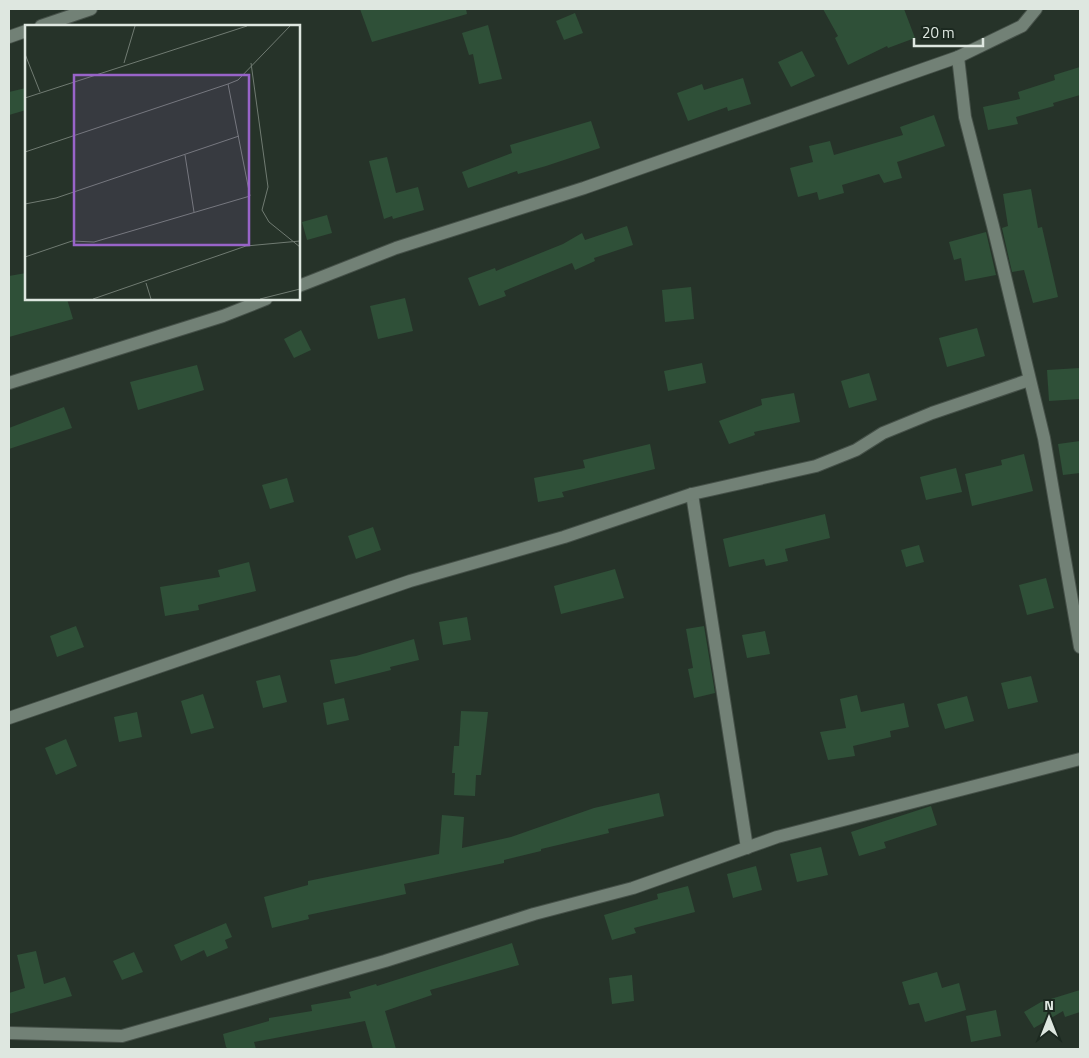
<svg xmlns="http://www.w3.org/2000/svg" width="1089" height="1058" viewBox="0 0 1089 1058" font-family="'Titillium Web',sans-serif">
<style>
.building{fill:#2f5038}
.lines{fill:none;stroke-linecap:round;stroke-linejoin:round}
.minor-casing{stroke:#455048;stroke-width:14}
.minor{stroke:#728176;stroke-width:12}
.inset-road{fill:none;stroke:#707b72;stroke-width:1}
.view{fill:#9964c9;fill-opacity:0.15;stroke:#9964c9;stroke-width:2.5}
.inset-edge{fill:none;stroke:#dee7e0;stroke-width:2.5}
</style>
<rect width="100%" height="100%" fill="#263329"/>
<g class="building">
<polygon points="360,9 466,9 467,14 372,42"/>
<polygon points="823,9 904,9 915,38 888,48 887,46 848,65 835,38 838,36"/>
<polygon points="575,13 583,33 564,40 556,21"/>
<polygon points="488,25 502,79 479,84 473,54 469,55 462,33"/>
<polygon points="802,51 815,76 791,87 778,62"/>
<polygon points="1080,67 1080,95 1053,103 1054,106 1016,117 1018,124 988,130 983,107 1020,99 1018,92 1055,80 1054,75"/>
<polygon points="743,78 751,104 728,111 727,107 688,121 677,93 702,84 704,90"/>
<polygon points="26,88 26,110 9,115 9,92"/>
<polygon points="934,115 945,146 897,162 902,178 884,183 879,174 842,185 844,193 819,200 817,192 798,197 790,168 813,162 809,146 830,141 834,155 903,135 900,127"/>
<polygon points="591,121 600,148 546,166 518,174 517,171 468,188 462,172 512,153 510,145"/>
<polygon points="387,157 396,193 418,187 424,210 393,219 392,216 384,219 369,161"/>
<polygon points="1031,189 1038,228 1042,227 1058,297 1033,303 1024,270 1012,272 1002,228 1008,226 1003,194"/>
<polygon points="327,215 332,233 307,240 302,222"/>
<polygon points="627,226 633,245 594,258 595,261 575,270 572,263 504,291 506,296 479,306 468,278 495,268 496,271 563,244 582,233 585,240"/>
<polygon points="986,232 996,275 965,281 961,258 954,260 949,242"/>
<polygon points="26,273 26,299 67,299 73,319 9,337 9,276"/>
<polygon points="691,287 694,319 665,322 662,290"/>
<polygon points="405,298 413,331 378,339 370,306"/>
<polygon points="977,328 985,356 947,367 939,338"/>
<polygon points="301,330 311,350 294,358 284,339"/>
<polygon points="702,363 706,383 668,391 664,371"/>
<polygon points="197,365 204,390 138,410 130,382"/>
<polygon points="1080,368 1080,399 1049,401 1047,370"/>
<polygon points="869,373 877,400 849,408 841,381"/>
<polygon points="794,393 800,422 754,432 755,435 729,444 719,421 762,405 761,399"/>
<polygon points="64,407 72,428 9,449 9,428"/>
<polygon points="1080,441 1080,473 1063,475 1058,444"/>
<polygon points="650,444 655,469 562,492 564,497 538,502 534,478 585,468 583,460"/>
<polygon points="1024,454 1033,491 972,506 965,474 1002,465 1001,460"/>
<polygon points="956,468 962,492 926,500 920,477"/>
<polygon points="287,478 294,502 270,509 262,485"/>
<polygon points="825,514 830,538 785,549 788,561 766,566 764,559 729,567 723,539"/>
<polygon points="373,527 381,550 356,559 348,536"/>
<polygon points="919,545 924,562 906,567 901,550"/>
<polygon points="249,562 256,591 198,605 199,610 165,616 160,587 220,577 218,570"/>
<polygon points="615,569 624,598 561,614 554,586"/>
<polygon points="1046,578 1054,608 1027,615 1019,585"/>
<polygon points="467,617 471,640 443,645 439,622"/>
<polygon points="76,626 84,647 57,657 50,636"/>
<polygon points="704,626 715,693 694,698 688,669 693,668 686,629"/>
<polygon points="765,631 770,654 747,658 742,635"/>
<polygon points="414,639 419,660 390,667 391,670 335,684 330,660 356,656"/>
<polygon points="280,675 287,702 263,708 256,681"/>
<polygon points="1031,676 1038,702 1008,709 1001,683"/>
<polygon points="203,694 214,728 191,734 181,701"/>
<polygon points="857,695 861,712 904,703 909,727 890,731 891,737 853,746 855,756 828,760 820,732 846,728 840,699"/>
<polygon points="967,696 974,721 945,729 937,704"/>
<polygon points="344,698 349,720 327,725 323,703"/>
<polygon points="461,711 488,712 481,775 476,775 475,796 454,795 455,773 452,773 454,746 459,746"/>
<polygon points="137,712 142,737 119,742 114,717"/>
<polygon points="66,739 77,766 56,775 45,748"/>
<polygon points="659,793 664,816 608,829 609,833 541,849 541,851 504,860 504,863 404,884 406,894 308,915 309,919 272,928 264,897 308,885 308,881 439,854 442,815 464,817 462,848 511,837 594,808"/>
<polygon points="931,806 937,825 884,842 886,848 859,856 851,832"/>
<polygon points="821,847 828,875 797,882 790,854"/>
<polygon points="756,866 762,890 733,898 727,874"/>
<polygon points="688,886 695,912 634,928 636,933 612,940 604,915 658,899 657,894"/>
<polygon points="226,923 232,937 225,940 228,948 207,957 204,950 181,961 174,945"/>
<polygon points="512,943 519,965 430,990 432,995 385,1011 396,1049 373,1049 365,1021 254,1042 256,1049 228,1049 226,1047 223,1034 269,1021 269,1018 312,1011 311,1005 351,998 349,992 376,984 377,986"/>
<polygon points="36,951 44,984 65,977 72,996 9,1014 9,993 25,988 17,955"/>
<polygon points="134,952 143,972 122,980 113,961"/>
<polygon points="937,972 942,988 959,983 966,1010 925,1022 919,1003 909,1005 902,982"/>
<polygon points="632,975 634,1001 612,1004 609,978"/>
<polygon points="1080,990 1080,1012 1065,1017 1063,1011 1034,1028 1024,1012 1041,1002"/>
<polygon points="996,1010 1001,1036 971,1042 966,1016"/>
</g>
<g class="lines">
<defs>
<g id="minor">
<polyline points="41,26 91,9"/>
<polyline points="9,37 26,31"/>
<polyline points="958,57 965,117 993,226 1044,438 1080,647"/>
<polyline points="299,286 396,248 584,188 958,57 1022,26 1036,9"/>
<polyline points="9,383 223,316 266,299"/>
<polyline points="692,494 747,848"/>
<polyline points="9,718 410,581 564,537 692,494 816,466 856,450 883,433 932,413 1029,380"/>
<polyline points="9,1033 122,1036 385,961 534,914 633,888 777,837 1080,759"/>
</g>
</defs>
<use href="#minor" class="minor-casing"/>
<use href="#minor" class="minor"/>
</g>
<g transform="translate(25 25)">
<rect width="275" height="275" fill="#263329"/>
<path class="inset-road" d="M 0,29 L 15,67M 99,38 L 110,1M 226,38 L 243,162 L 237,185 L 244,197 L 275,222M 0,73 L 222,1M 0,127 L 203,59 L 213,55 L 265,1M 160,130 L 169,187M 0,179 L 31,173 L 214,111M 0,232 L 47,216 L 69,217 L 225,171 L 203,59M 121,258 L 126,274M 68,274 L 221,221 L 275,216M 235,274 L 275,264"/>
<path class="view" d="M 49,50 L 224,50 L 224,220 L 49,220 Z"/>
<rect width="275" height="275" class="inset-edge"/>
</g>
<rect width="1089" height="1058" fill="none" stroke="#dee7e0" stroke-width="20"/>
<g transform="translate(1049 1018)" stroke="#1c2920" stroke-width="4" paint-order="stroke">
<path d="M0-4L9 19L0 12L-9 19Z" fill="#dee7e0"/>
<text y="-8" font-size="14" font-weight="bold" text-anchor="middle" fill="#dee7e0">N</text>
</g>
<path d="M914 38v8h69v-8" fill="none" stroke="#dee7e0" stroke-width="2.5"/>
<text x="922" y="38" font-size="15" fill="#dee7e0" stroke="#1c2920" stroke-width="4" paint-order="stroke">20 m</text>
</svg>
